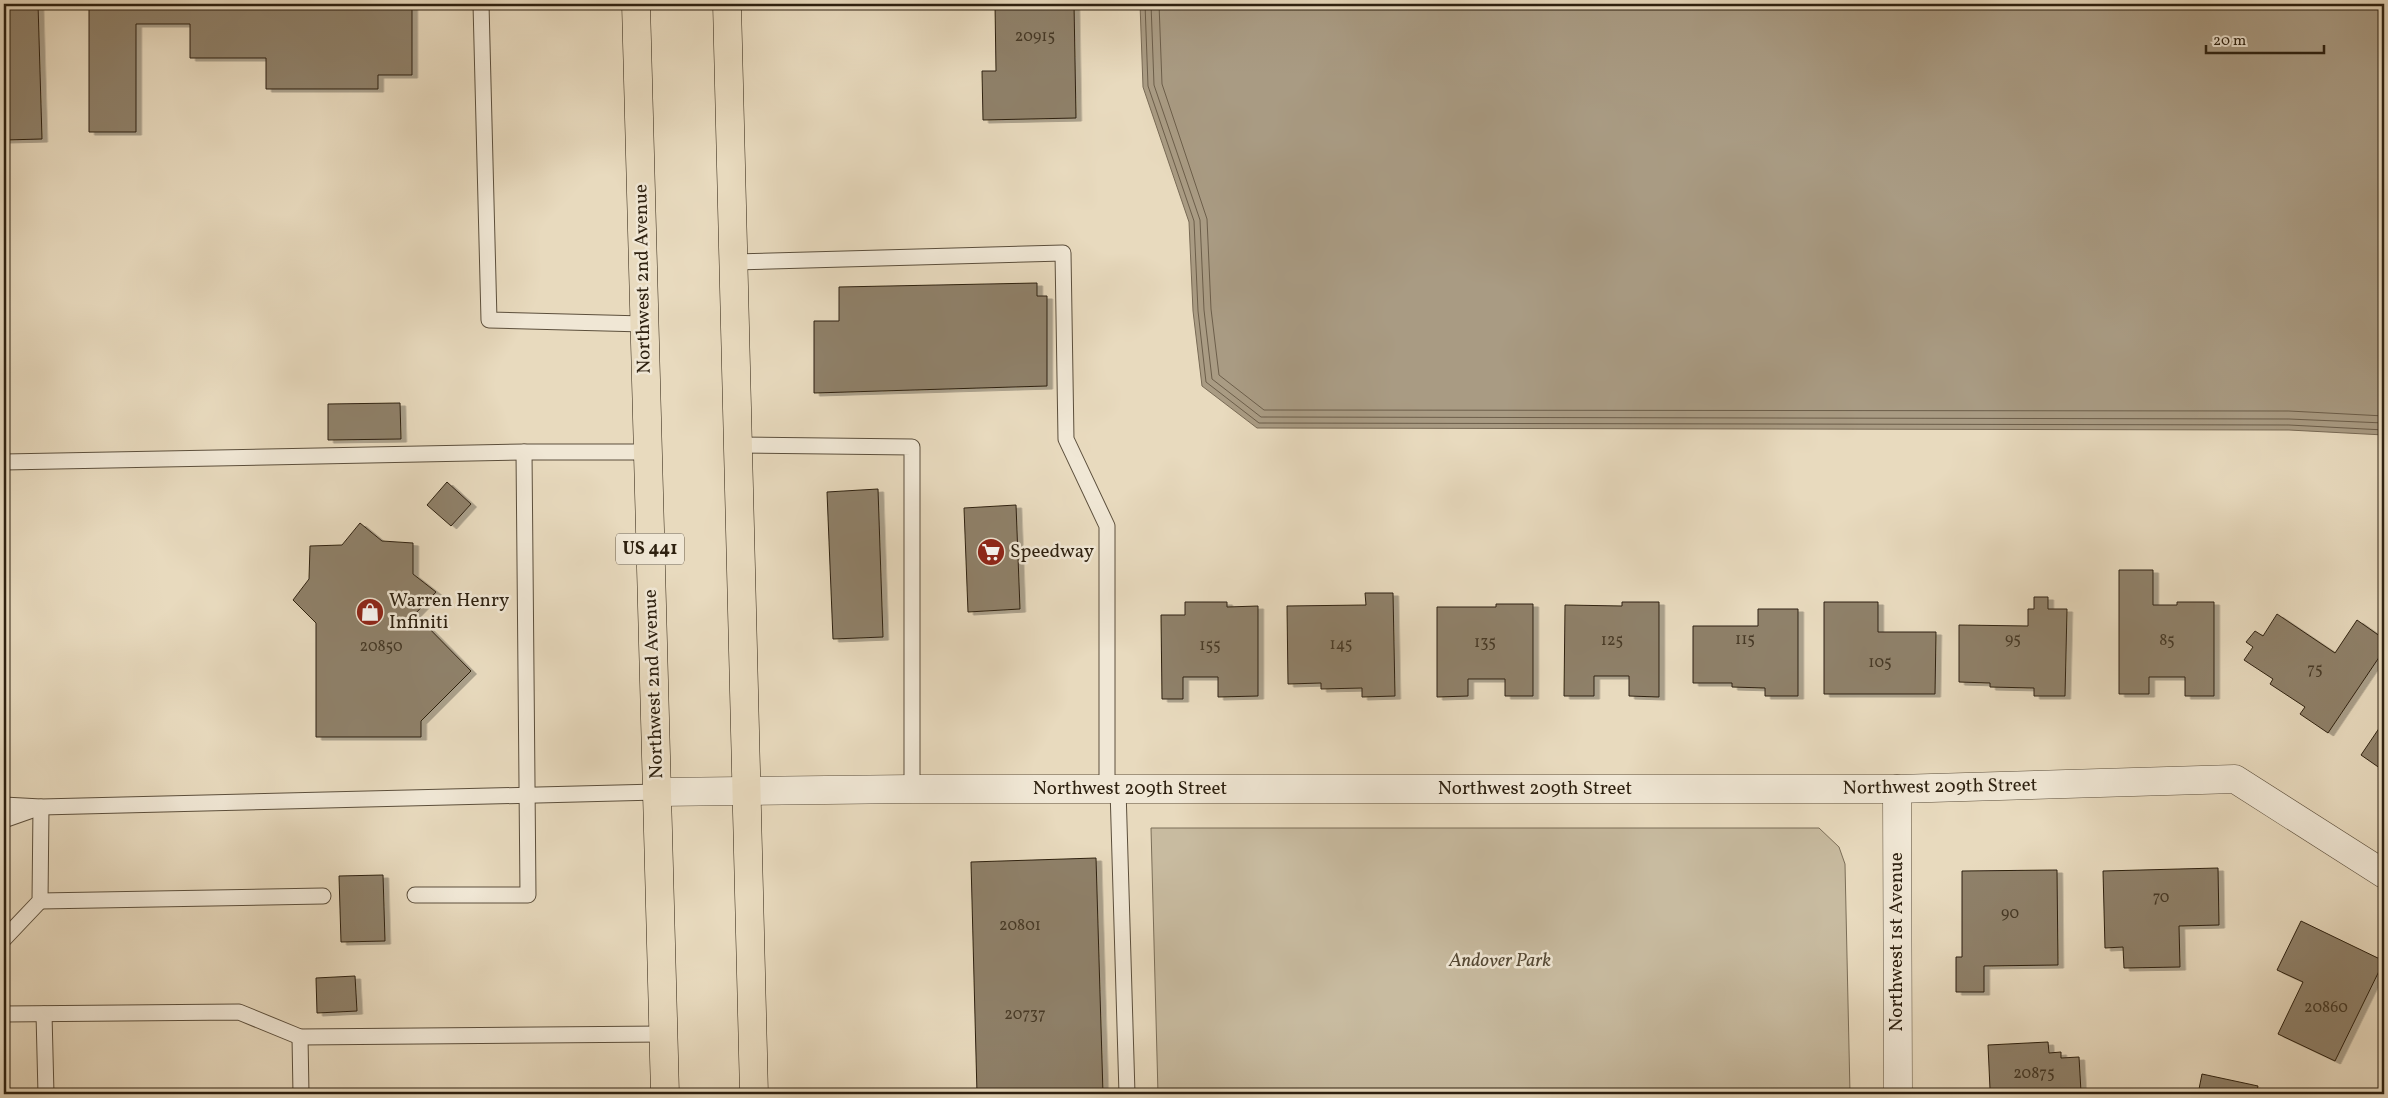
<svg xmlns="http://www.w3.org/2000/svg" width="2388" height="1098" viewBox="0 0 2388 1098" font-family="Vollkorn,serif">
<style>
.green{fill:#c8bba0;stroke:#7b6e58}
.water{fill:#a99b83;stroke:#786a55}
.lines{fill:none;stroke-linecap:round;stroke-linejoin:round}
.shore{stroke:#6c5e4a;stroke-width:1}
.building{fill:#8f816a;stroke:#2e2110;filter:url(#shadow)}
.service-casing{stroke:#5c4f3c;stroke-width:17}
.minor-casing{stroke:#5c4f3c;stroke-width:29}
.primary-casing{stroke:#2e2110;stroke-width:29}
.service{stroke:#f0e7d5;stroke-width:15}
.minor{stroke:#f0e7d5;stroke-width:28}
.primary{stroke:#e8dabe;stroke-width:28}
.labels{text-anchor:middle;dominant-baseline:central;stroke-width:5;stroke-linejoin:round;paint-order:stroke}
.number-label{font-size:16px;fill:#463926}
.shield{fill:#f0e7d5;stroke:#685c4b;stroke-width:1}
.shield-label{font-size:18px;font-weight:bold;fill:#2e2110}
.street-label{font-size:19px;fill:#2e2110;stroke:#f0e7d5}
.poi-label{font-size:19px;fill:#2e2110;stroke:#f0e7d5;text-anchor:start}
.park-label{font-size:19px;font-style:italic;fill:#544834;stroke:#f0e7d5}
</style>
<defs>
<filter id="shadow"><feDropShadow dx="5.5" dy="3" stdDeviation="0" flood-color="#0004"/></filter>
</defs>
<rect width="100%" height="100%" fill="#e8dabe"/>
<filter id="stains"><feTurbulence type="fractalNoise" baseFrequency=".004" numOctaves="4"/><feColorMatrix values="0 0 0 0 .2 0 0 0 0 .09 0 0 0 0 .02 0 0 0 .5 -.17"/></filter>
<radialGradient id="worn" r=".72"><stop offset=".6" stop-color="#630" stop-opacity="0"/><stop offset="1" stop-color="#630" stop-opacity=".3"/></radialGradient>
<polygon class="green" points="1151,828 1819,828 1839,847 1845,864 1850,1094 1158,1094"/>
<polygon class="water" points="1140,4 2383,4 2384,435 2289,430 1257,428 1202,386 1193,311 1189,222 1143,87"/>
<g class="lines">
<g class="shore">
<polyline points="1145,4 1148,86 1194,221 1198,311 1206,382 1259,423 2289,425 2384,430"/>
<polyline points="1151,4 1154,85 1200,220 1204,310 1212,379 1261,417 2289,419 2384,423"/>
<polyline points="1159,4 1162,84 1207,219 1211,309 1219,375 1264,410 2289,411 2384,416"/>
</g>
</g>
<g class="building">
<polygon points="4,4 38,4 42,139 4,140"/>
<polygon points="89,4 412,4 412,75 378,75 378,89 266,89 266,58 190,58 190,24 136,24 136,132 89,132"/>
<polygon points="995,4 1074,4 1076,118 983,120 982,71 996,71"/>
<polygon points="1037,283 1037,296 1047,296 1047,386 814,393 814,321 839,321 839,287"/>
<polygon points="400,403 401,439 328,440 328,404"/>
<polygon points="447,482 471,504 451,526 427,505"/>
<polygon points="878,489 883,637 833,639 827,492"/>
<polygon points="1016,505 1020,609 968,612 964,508"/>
<polygon points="360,523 382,541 413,543 413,574 436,592 415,614 471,671 421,721 421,737 316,737 316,623 293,600 309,579 310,546 342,545"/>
<polygon points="2119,570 2153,570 2153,605 2177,605 2177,602 2214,602 2214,696 2185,696 2185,677 2149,677 2149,694 2119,694"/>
<polygon points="1365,593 1393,593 1395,696 1362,697 1362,688 1321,689 1321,683 1288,684 1287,606 1366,605"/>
<polygon points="2034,597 2048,597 2048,609 2067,609 2065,696 2034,696 2034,688 1990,687 1990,683 1959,682 1959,625 2028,626 2028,609 2034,609"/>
<polygon points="1185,602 1227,602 1227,607 1258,606 1258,696 1218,697 1218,677 1183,677 1183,699 1162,699 1161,615 1185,615"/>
<polygon points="1622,602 1659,602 1659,697 1629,696 1629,676 1594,676 1594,696 1564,696 1565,605 1622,606"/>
<polygon points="1824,602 1878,602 1878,632 1936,632 1935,694 1824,694"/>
<polygon points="1496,604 1533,604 1533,696 1505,696 1505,679 1468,679 1468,696 1437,697 1437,607 1496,607"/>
<polygon points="1758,609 1798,609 1798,696 1765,696 1765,688 1732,687 1732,683 1693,683 1693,626 1758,626"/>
<polygon points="2277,614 2335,653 2357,620 2384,639 2384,650 2328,733 2300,714 2305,707 2270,684 2273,679 2244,660 2253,647 2246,642 2255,631 2263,636"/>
<polygon points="2384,721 2384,771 2361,755"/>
<polygon points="1096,858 1103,1094 977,1094 971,862"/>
<polygon points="2218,868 2219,925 2179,926 2180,967 2124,968 2123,947 2105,948 2103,871"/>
<polygon points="2057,870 2058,965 1984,966 1984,992 1956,992 1956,957 1962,957 1962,871"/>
<polygon points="383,875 385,941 341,942 339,876"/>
<polygon points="2301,921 2384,961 2335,1061 2278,1034 2303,982 2277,970"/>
<polygon points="355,976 357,1011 317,1013 316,978"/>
<polygon points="2048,1042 2049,1053 2061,1052 2061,1058 2079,1057 2081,1092 1976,1094 1976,1090 1990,1089 1988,1045"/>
<polygon points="2202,1074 2258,1086 2256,1094 2198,1094"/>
</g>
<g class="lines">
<defs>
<g id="service">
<polyline points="481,4 489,320 644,324"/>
<polyline points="733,262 1063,253 1066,439 1107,526 1107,789"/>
<polyline points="737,445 912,447 912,789"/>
<polyline points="4,462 524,452 647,452"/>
<polyline points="1118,789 1127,1094"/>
<polyline points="4,805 41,807 40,901 4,939"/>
<polyline points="4,820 41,807 657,792"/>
<polyline points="415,895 528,895 524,452"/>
<polyline points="40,901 323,896"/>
<polyline points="4,1014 239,1012 300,1037 664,1034"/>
<polyline points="44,1014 46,1094"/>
<polyline points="300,1037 301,1094"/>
</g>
<g id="minor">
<polyline points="1897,789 1898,1094"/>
<polyline points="657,792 912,789 1897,789 2235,779 2384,874"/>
</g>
<g id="primary">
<polyline points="636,4 665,1094"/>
<polyline points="727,4 754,1094"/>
</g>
</defs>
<use href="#service" class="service-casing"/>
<use href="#minor" class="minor-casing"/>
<use href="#primary" class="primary-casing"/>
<use href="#service" class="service"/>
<use href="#minor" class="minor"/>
<use href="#primary" class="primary"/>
</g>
<defs>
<symbol id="supermarket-disc" viewBox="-11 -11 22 22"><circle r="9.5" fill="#8f2418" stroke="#f0e7d5"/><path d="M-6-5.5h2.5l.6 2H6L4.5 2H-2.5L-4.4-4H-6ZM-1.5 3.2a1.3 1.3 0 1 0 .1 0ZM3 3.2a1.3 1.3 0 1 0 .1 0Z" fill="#fff"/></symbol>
<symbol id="shop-disc" viewBox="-11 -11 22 22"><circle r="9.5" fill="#8f2418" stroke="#f0e7d5"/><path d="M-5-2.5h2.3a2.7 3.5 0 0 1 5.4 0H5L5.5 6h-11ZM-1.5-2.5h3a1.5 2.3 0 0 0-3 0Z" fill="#fff"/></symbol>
</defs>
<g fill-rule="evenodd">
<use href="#supermarket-disc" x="975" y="536" width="32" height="32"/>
<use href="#shop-disc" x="354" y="596" width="32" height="32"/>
</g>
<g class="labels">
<g class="number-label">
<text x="1035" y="37">20915</text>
<text x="1745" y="640">115</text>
<text x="2013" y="640">95</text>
<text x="1612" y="641">125</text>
<text x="2167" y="641">85</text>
<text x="1485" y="643">135</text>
<text x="1341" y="645">145</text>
<text x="1210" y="646">155</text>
<text x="381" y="647">20850</text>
<text x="1880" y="663">105</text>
<text x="2315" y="670">75</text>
<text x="2161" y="898">70</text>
<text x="2010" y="914">90</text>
<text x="1020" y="926">20801</text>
<text x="2326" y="1008">20860</text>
<text x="1025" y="1015">20737</text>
<text x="2034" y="1074">20875</text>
</g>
<rect class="shield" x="616" y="533.5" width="68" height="31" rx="4"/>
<g class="shield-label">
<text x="650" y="549">US 441</text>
</g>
<g class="street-label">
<text transform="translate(643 279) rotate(-91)">Northwest 2nd Avenue</text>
<text transform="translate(654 684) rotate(-92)">Northwest 2nd Avenue</text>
<text transform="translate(1940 787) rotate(-1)">Northwest 209th Street</text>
<text x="1130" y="789">Northwest 209th Street</text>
<text x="1535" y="789">Northwest 209th Street</text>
<text transform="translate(1897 942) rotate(-90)">Northwest 1st Avenue</text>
</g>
<g class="poi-label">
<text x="1010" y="552">Speedway</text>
<text x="389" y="601">Warren Henry<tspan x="389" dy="22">Infiniti</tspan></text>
</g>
<g class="park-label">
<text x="1500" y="961">Andover Park</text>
</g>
</g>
<rect width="2388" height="1098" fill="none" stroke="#e8dabe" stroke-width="20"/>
<rect x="5" y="5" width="2378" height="1088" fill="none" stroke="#2e2110" stroke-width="2.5"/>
<rect x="10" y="10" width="2368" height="1078" fill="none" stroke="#2e2110"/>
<path d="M2206 45v8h118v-8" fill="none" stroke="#2e2110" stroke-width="2.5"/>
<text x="2213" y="45" font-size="15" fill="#2e2110" stroke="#f0e7d5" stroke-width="4" paint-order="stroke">20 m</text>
<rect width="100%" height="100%" filter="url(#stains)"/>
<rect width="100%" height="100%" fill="url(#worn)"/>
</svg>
